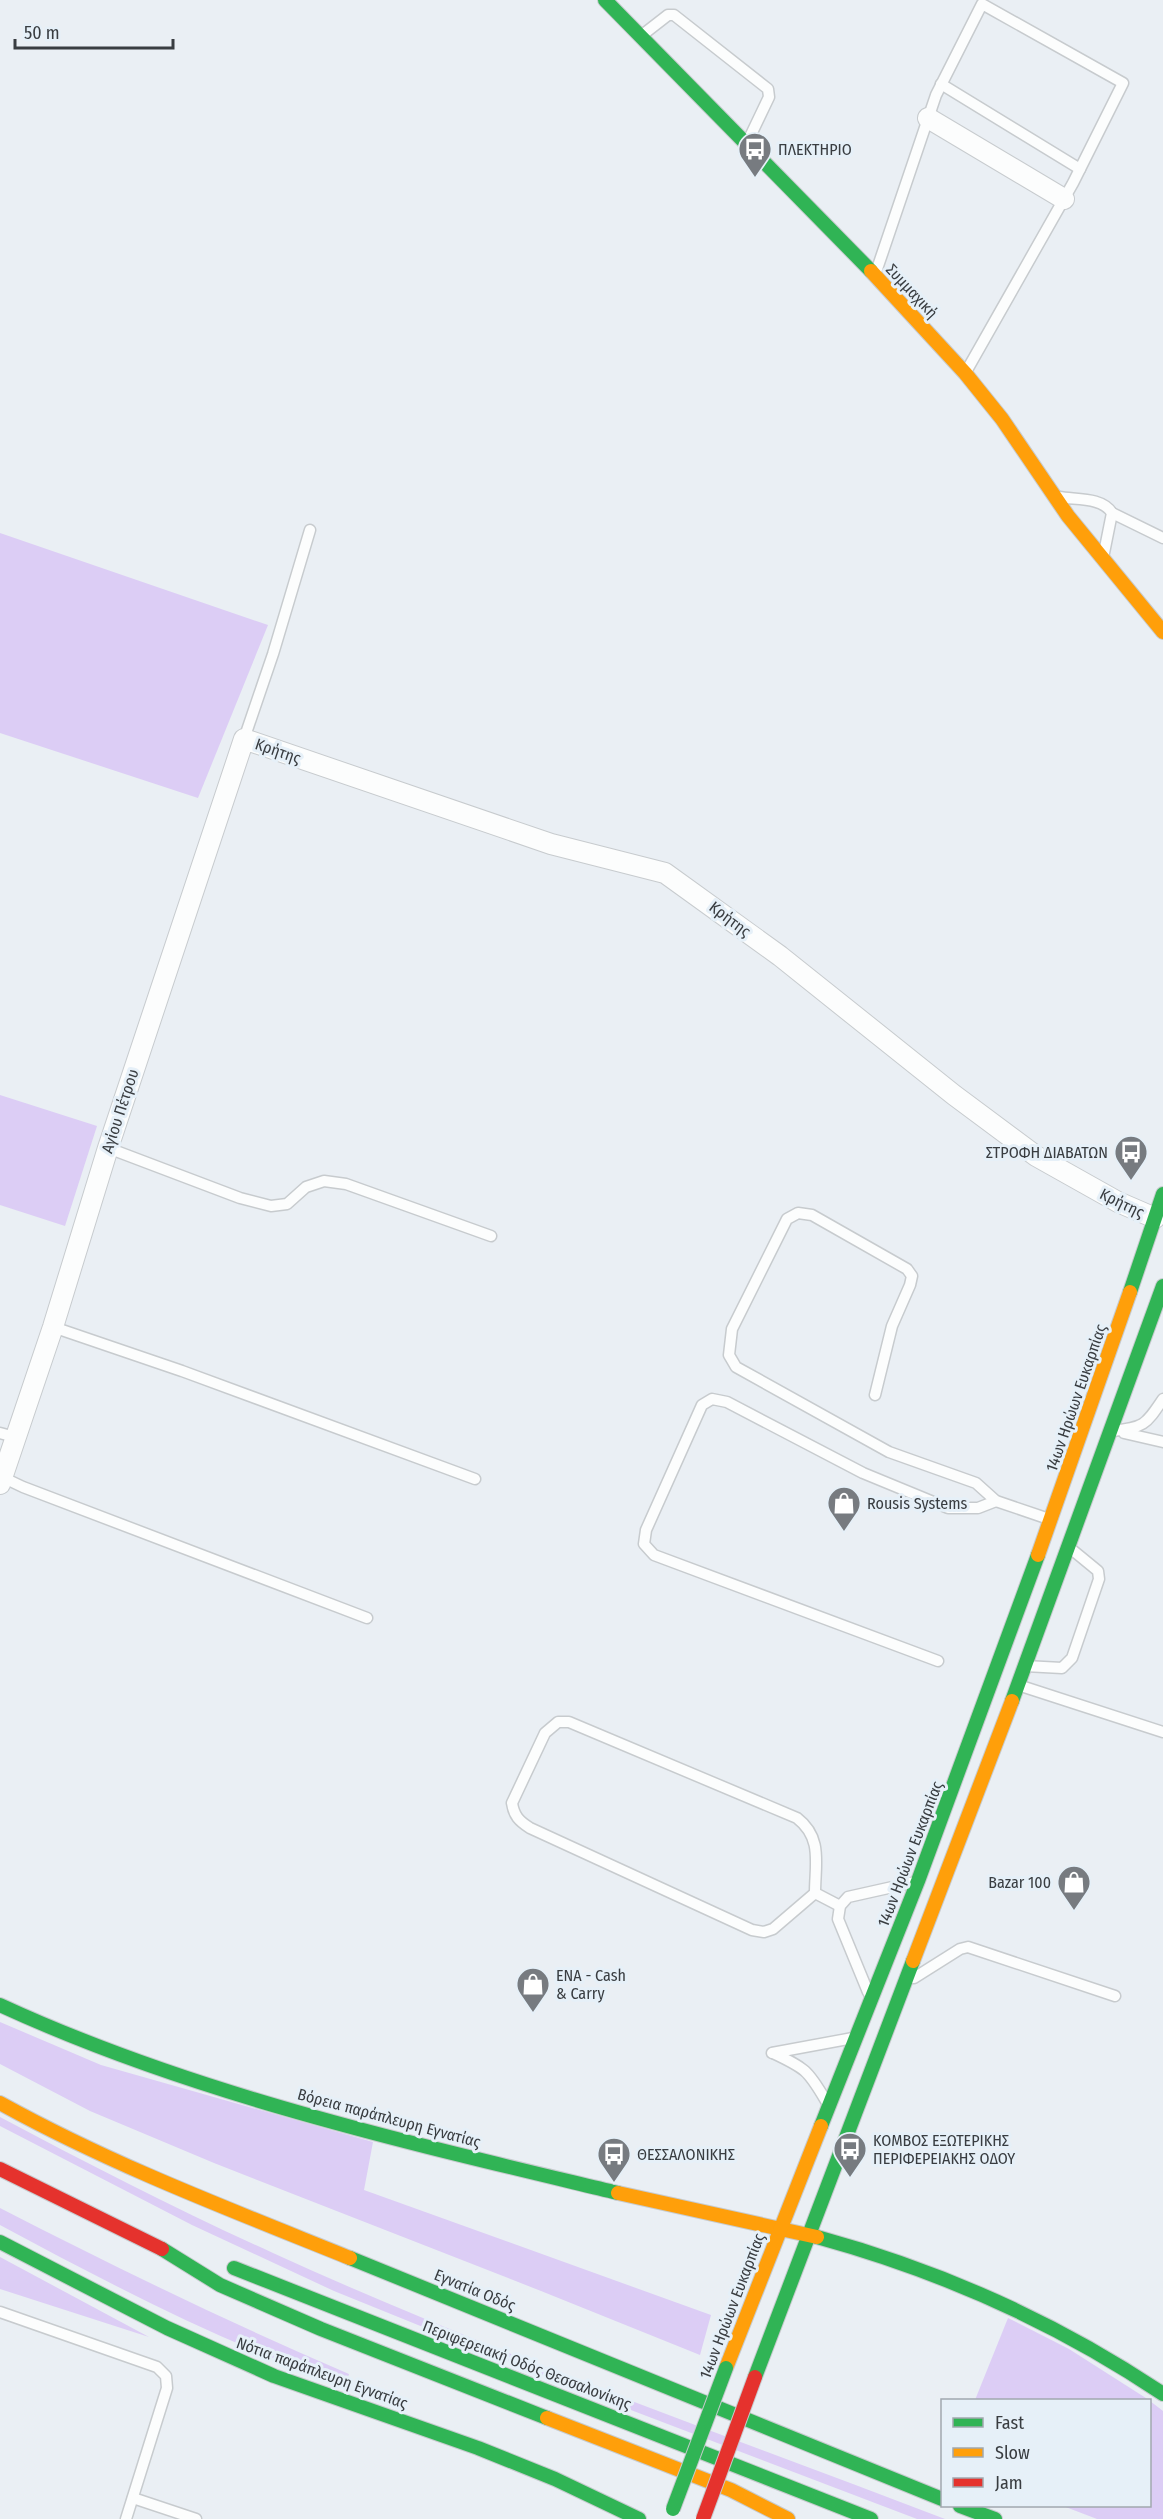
<svg xmlns="http://www.w3.org/2000/svg" width="1163" height="2519" viewBox="0 0 1163 2519" font-family="'Fira Sans Condensed',sans-serif">
<style>
.green{fill:#dccdf5}
.lines{fill:none;stroke-linecap:round;stroke-linejoin:round}
.lane-casing{stroke:#c7cbce;stroke-width:13}
.street-casing{stroke:#c7cbce;stroke-width:22}
.fast-casing{stroke:#c7cbce;stroke-width:16}
.slow-casing{stroke:#c7cbce;stroke-width:16}
.jam-casing{stroke:#c7cbce;stroke-width:16}
.lane{stroke:#fcfdfd;stroke-width:10}
.street{stroke:#fcfdfd;stroke-width:20}
.fast{stroke:#30b455;stroke-width:14}
.slow{stroke:#ff9f0a;stroke-width:14}
.jam{stroke:#e5322d;stroke-width:14}
.fast-bridge-casing{stroke:#c7cbce;stroke-width:16;stroke-linecap:butt}
.jam-bridge-casing{stroke:#c7cbce;stroke-width:16;stroke-linecap:butt}
.fast-bridge{stroke:#30b455;stroke-width:14}
.jam-bridge{stroke:#e5322d;stroke-width:14}
.labels{text-anchor:middle;dominant-baseline:central;stroke-width:6;stroke-linejoin:round;paint-order:stroke}
.poi-label{font-size:16px;fill:#393d41;stroke:#e6f0f8;text-anchor:start}
.street-label{font-size:16px;fill:#393d41;stroke:#e6f0f8}
</style>
<rect width="100%" height="100%" fill="#eaeff4"/>
<g class="green">
<polygon points="0,533 268,625 198,798 0,733"/>
<polygon points="0,1095 97,1126 65,1226 0,1205"/>
<polygon points="0,2022 101,2065 373,2142 364,2190 711,2315 700,2355 541,2291 214,2163 90,2111 0,2064"/>
<path d="M 0,2117 C 90,2165 180,2211 273,2253 C 492,2353 720,2433 945,2519 L 917,2519 L 581,2391 L 334,2291 L 192,2225 L 0,2126 Z"/>
<path d="M 0,2208 C 115,2267 230,2323 349,2374 L 345,2385 C 224,2344 112,2285 0,2225 Z"/>
<polygon points="0,2257 149,2337 0,2289"/>
<polygon points="1008,2318 1069,2349 1149,2400 975,2400"/>
<polygon points="1150,2401 1163,2411 1163,2519 1097,2519 1063,2506 1150,2506"/>
</g>
<g class="lines">
<defs>
<g id="lane">
<polyline points="641,36 668,15 674,15 768,89 769,97 748,141"/>
<polyline points="941,84 1080,169"/>
<polyline points="876,272 936,95 982,4 1123,83 1073,183 967,370"/>
<path d="M 1059,497 C 1077,500 1102,497 1112,513 L 1104,553"/>
<polyline points="1112,513 1163,538"/>
<polyline points="244,739 273,654 310,530"/>
<polyline points="108,1148 240,1198 271,1206 287,1204 306,1187 324,1181 346,1184 491,1236"/>
<polyline points="53,1327 182,1371 475,1479"/>
<polyline points="875,1395 892,1326 910,1285 912,1276 907,1269 812,1215 798,1213 787,1219 732,1329 729,1355 736,1367 889,1452 976,1483 996,1501 1049,1519"/>
<path d="M 1112,1431 C 1144,1427 1145,1426 1163,1399"/>
<polyline points="0,1433 15,1437"/>
<polyline points="1124,1433 1163,1442"/>
<polyline points="2,1477 23,1487 367,1618"/>
<polyline points="938,1661 654,1555 644,1544 646,1530 702,1405 712,1399 727,1402 863,1473 948,1508 978,1508 996,1501"/>
<polyline points="1025,1666 1062,1668 1072,1658 1099,1579 1098,1571 1070,1548"/>
<polyline points="1018,1685 1163,1732"/>
<path d="M 815,1893 L 773,1929 L 764,1932 L 752,1930 L 530,1828 C 519,1821 514,1816 512,1803 L 545,1733 L 558,1722 L 569,1722 L 797,1818 C 823,1838 815,1864 815,1893 L 840,1906"/>
<polyline points="914,1978 960,1949 968,1947 1115,1996"/>
<polyline points="868,1992 838,1919 840,1906 848,1897 915,1882"/>
<polyline points="772,2053 853,2038"/>
<path d="M 773,2053 C 805,2068 808,2070 826,2101"/>
<polyline points="0,2312 157,2367 166,2376 167,2388 126,2519"/>
<polyline points="133,2498 196,2519"/>
</g>
<g id="street">
<polyline points="928,118 1064,199"/>
<polyline points="0,1484 53,1327 108,1148 244,739 551,844 665,873 780,956 954,1095 1036,1156 1118,1202 1155,1218"/>
</g>
<g id="fast">
<polyline points="605,0 871,271"/>
<polyline points="1130,1292 1163,1194"/>
<polyline points="1012,1701 1163,1286"/>
<path d="M 0,2005 C 195,2095 410,2143 618,2193"/>
<polyline points="821,2126 918,1881 1038,1555"/>
<path d="M 817,2237 C 941,2271 1056,2322 1163,2394"/>
<polyline points="0,2242 167,2328 274,2376 478,2448 555,2479 639,2519"/>
<polyline points="162,2249 220,2285 321,2329 547,2418"/>
<polyline points="350,2258 942,2499"/>
<polyline points="234,2268 871,2519"/>
<polyline points="755,2377 913,1961"/>
<polyline points="960,2506 995,2519"/>
</g>
<g id="slow">
<polyline points="871,271 965,373 1002,419 1068,516 1163,632"/>
<polyline points="1038,1555 1130,1292"/>
<polyline points="913,1961 1012,1701"/>
<path d="M 0,2103 C 112,2165 231,2210 350,2258"/>
<polyline points="618,2193 817,2237"/>
<polyline points="726,2368 821,2126"/>
<polyline points="547,2418 731,2490 788,2519"/>
</g>
<polyline id="jam" points="0,2169 162,2249"/>
</defs>
<use href="#lane" class="lane-casing"/>
<use href="#street" class="street-casing"/>
<use href="#fast" class="fast-casing"/>
<use href="#slow" class="slow-casing"/>
<use href="#jam" class="jam-casing"/>
<use href="#lane" class="lane"/>
<use href="#street" class="street"/>
<use href="#fast" class="fast"/>
<use href="#slow" class="slow"/>
<use href="#jam" class="jam"/>
<defs>
<polyline id="fast-bridge" points="673,2509 726,2368"/>
<polyline id="jam-bridge" points="703,2519 755,2377"/>
</defs>
<use href="#fast-bridge" class="fast-bridge-casing"/>
<use href="#jam-bridge" class="jam-bridge-casing"/>
<use href="#fast-bridge" class="fast-bridge"/>
<use href="#jam-bridge" class="jam-bridge"/>
</g>
<defs>
<symbol id="bus-pin" viewBox="-11 -11 22 30"><path d="M0 17L-7.5 6A9.5 9.5 0 1 1 7.5 6Z" fill="#777b80" stroke="#e6f0f8"/><path d="M-5-6H5V4H4V6H2V4H-2V6H-4V4H-5ZM-3.5-4V0h7V-4ZM-3.5 1.2v1.5H-2V1.2ZM2 1.2v1.5H3.5V1.2Z" fill="#fff"/></symbol>
<symbol id="shop-pin" viewBox="-11 -11 22 30"><path d="M0 17L-7.5 6A9.5 9.5 0 1 1 7.5 6Z" fill="#777b80" stroke="#e6f0f8"/><path d="M-5-2.5h2.3a2.7 3.5 0 0 1 5.4 0H5L5.5 6h-11ZM-1.5-2.5h3a1.5 2.3 0 0 0-3 0Z" fill="#fff"/></symbol>
</defs>
<g fill-rule="evenodd">
<use href="#bus-pin" x="736" y="130" width="38" height="52"/>
<use href="#bus-pin" x="1112" y="1133" width="38" height="52"/>
<use href="#shop-pin" x="825" y="1484" width="38" height="52"/>
<use href="#shop-pin" x="1055" y="1863" width="38" height="52"/>
<use href="#shop-pin" x="514" y="1965" width="38" height="52"/>
<use href="#bus-pin" x="831" y="2130" width="38" height="52"/>
<use href="#bus-pin" x="595" y="2135" width="38" height="52"/>
</g>
<g class="labels">
<g class="poi-label">
<text x="778" y="149">ΠΛΕΚΤΗΡΙΟ</text>
<text x="1108" y="1152" text-anchor="end">ΣΤΡΟΦΗ ΔΙΑΒΑΤΩΝ</text>
<text x="867" y="1503">Rousis Systems</text>
<text x="1051" y="1882" text-anchor="end">Bazar 100</text>
<text x="556" y="1975">ENA - Cash<tspan x="556" dy="18">&amp; Carry</tspan></text>
<text x="873" y="2140">ΚΟΜΒΟΣ ΕΞΩΤΕΡΙΚΗΣ<tspan x="873" dy="18">ΠΕΡΙΦΕΡΕΙΑΚΗΣ ΟΔΟΥ</tspan></text>
<text x="637" y="2154">ΘΕΣΣΑΛΟΝΙΚΗΣ</text>
</g>
<g class="street-label">
<text transform="translate(912 291) rotate(47)">Συμμαχική</text>
<text transform="translate(278 751) rotate(19)">Κρήτης</text>
<text transform="translate(730 919) rotate(37)">Κρήτης</text>
<text transform="translate(120 1111) rotate(-72)">Αγίου Πέτρου</text>
<text transform="translate(1122 1203) rotate(26)">Κρήτης</text>
<text transform="translate(1076 1398) rotate(-71)">14ων Ηρώων Ευκαρπίας</text>
<text transform="translate(910 1854) rotate(-69)">14ων Ηρώων Ευκαρπίας</text>
<text transform="translate(389 2118) rotate(15)">Βόρεια παράπλευρη Εγνατίας</text>
<text transform="translate(475 2290) rotate(22)">Εγνατία Οδός</text>
<text transform="translate(732 2306) rotate(-69)">14ων Ηρώων Ευκαρπίας</text>
<text transform="translate(527 2365) rotate(21)">Περιφερειακή Οδός Θεσσαλονίκης</text>
<text transform="translate(322 2373) rotate(20)">Νότια παράπλευρη Εγνατίας</text>
</g>
</g>
<rect x="941" y="2399" width="210" height="108" fill="#e6f0f8" stroke="#a1a8af" stroke-width="1.5"/>
<rect x="953" y="2418" width="30" height="9" fill="#30b455" stroke="#a1a8af" stroke-width="1.5"/>
<text x="995" y="2429" font-size="18" fill="#393d41">Fast</text>
<rect x="953" y="2448" width="30" height="9" fill="#ff9f0a" stroke="#a1a8af" stroke-width="1.5"/>
<text x="995" y="2459" font-size="18" fill="#393d41">Slow</text>
<rect x="953" y="2478" width="30" height="9" fill="#e5322d" stroke="#a1a8af" stroke-width="1.5"/>
<text x="995" y="2489" font-size="18" fill="#393d41">Jam</text>
<path d="M15 39v9h158v-9" fill="none" stroke="#393d41" stroke-width="3"/>
<text x="24" y="39" font-size="18" fill="#393d41" stroke="#e6f0f8" stroke-width="4.5" paint-order="stroke">50 m</text>
</svg>
